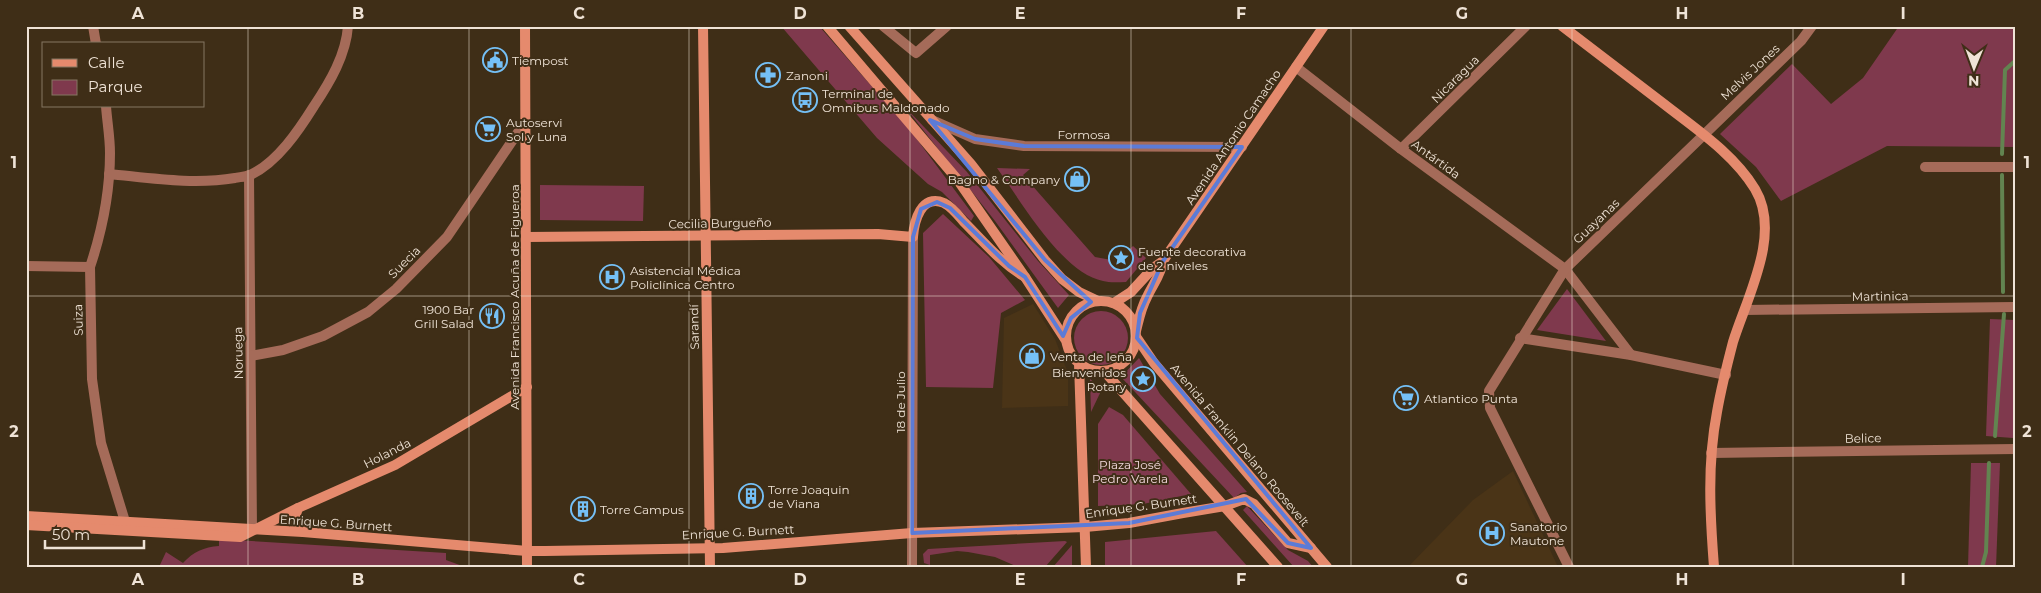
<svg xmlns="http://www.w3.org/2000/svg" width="2041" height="593" viewBox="0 0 2041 593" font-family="Montserrat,sans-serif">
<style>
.built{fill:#4a3417}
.green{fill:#7f394d}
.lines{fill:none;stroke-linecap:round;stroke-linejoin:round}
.stream{stroke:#628450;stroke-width:4}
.street{stroke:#a56b59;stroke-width:10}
.secondary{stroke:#e58a6d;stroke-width:10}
.marked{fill:none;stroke:#5c7bd7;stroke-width:4;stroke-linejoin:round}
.grid{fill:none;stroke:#efe3d6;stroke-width:1;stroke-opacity:0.55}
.labels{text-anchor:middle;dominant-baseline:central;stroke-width:4;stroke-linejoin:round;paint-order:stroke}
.poi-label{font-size:12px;fill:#efe3d6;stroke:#3f2e17;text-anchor:start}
.street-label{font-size:12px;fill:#efe3d6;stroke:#3f2e17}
.park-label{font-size:12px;fill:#f4dadf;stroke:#3f2e17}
.neatline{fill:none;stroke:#efe3d6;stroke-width:2}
.grid-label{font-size:16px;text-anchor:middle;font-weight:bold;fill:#efe3d6}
</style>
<rect width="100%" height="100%" fill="#3f2e17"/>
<g class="built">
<polygon points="1033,304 1055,339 1068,373 1068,406 1002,408 1004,318"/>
<polygon points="1513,471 1558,567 1408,567 1473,500"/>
</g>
<g class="green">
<polygon points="781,26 819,26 910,130 974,216 971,221 942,192 928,184 877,138"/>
<polygon points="1899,26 2015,26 2015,147 1887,146 1781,201 1756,167 1720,134 1792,64 1831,104 1863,78"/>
<polygon points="905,107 967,172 1038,261 1069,295 1058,308 995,221"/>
<path d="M 997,168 L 1030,169 L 1023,175 L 1095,257 L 1117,261 L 1133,246 L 1146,258 L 1126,282 C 1119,282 1110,283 1103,281 C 1062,273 1021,201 997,168 Z"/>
<polygon points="540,185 644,186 643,221 540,220"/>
<polygon points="943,214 989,257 1025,300 1001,313 993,388 926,387 923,233"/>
<polygon points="1567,289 1606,341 1537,330"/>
<circle cx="1101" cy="338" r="27"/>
<polygon points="1990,319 2015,320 2013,438 1986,436"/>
<polygon points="1139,358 1160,394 1247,492 1241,493 1234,498 1121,377"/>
<polygon points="1090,379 1102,389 1091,412"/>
<polygon points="1109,407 1123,415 1191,494 1143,504 1098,506 1098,424"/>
<polygon points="1971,463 2000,463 1996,567 1968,567"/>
<polygon points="1247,506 1288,550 1308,561 1313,567 1294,567 1243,510"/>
<polygon points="1216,531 1248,567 1105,567 1105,542"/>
<path d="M 219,539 L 446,553 L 446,560 L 465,567 L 159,567 L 166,552 L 183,563 C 193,552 204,547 219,546 Z"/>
<polygon points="1065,541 1067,542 1045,567 1018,567 995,557 968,552 957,551 930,555 930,565 924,563 923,554 928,549"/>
<polygon points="1072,545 1072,567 1053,567"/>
</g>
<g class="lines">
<g class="stream">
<polyline points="2002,154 2005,70 2015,61"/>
<polyline points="2002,175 2003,292"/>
<polyline points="1995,436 2004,314"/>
<polyline points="1982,567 1986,552 1989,463"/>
</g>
<g class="street">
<polyline points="93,26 96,44"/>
<polyline points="883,26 916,53 947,26"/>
<polyline points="1296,67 1401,149 1565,269 1631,355"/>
<path d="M 106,106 C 107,121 110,137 110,153 C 110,191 102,231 90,267 L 92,379 L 101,443 L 127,528"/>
<polyline points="932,120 975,139 1024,146 1242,147"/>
<polyline points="1401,149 1526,26"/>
<polyline points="1925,167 2015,167"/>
<path d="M 109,174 C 151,178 193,185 235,178 C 239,177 245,177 250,175 C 277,163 299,130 314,106 C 330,82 346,55 348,26"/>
<polyline points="249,175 252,530"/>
<polyline points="26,266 90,267"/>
<polyline points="1745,310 2015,307"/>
<polyline points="1520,338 1631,355 1726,375"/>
<polyline points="251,356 283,350 323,336 368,312 396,289 447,237 525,122"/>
<polyline points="1711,453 2015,449"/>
<polyline points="912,567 913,237"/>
<polyline points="1569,567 1490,408 1489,391 1565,269 1801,41 1812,26"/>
</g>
<g class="secondary">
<polyline points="525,26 527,567"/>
<polyline points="703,26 710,567"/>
<polyline points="827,26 957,179 1025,277 1065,339"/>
<polyline points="849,26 971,164 1045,260 1062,279 1079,292 1098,301"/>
<path d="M 1562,26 C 1596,52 1630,78 1664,104 C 1696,129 1734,154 1755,189 C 1782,234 1747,297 1733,342 C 1727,365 1721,389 1717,412 C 1707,464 1710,515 1714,567"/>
<path d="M 526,237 L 878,234 L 913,237 C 914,222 921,193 944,203 C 952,207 958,215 964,222 C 983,241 1001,263 1025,277"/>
<circle cx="1101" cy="336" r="35"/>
<polyline points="1114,303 1131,292 1153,268 1163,261 1324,26"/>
<path d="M 1136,331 C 1139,319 1141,308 1147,297 C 1153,284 1161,275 1163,261"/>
<polyline points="1137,338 1154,363 1327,567"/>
<polyline points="1079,364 1086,567"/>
<polyline points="1104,371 1278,567"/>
<path d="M 298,508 C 294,519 295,524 303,532"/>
<polyline points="26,516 303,532 527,551 545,551 723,548 912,533 1085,527 1129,523 1183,513 1225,506 1244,499 1254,504 1288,543 1311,548"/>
<polyline points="26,525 240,537 298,508 395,465 527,387"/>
</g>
</g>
<path class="marked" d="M 930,120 L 975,139 L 1024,146 L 1242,147 L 1163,261 L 1140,313 L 1137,338 L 1311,548 L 1288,543 L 1246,499 L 1129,523 L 912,533 L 913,237 L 921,209 L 937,202 L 950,208 L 1009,266 L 1025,277 L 1063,336 L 1071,318 L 1091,302 L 1045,260 Z"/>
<path class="grid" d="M 248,26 L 248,567M 469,26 L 469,567M 689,26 L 689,567M 910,26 L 910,567M 1131,26 L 1131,567M 1351,26 L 1351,567M 1572,26 L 1572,567M 1793,26 L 1793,567M 26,296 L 2015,296"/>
<defs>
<symbol id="civic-ring" viewBox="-11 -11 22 22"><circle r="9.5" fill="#3f2e17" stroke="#75c0f6" stroke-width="1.5"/><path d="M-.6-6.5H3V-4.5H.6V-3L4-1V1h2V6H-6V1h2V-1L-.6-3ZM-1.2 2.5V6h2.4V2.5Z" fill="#75c0f6"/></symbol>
<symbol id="pharmacy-ring" viewBox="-11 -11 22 22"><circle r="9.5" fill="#3f2e17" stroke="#75c0f6" stroke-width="1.5"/><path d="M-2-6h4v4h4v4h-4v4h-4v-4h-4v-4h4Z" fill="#75c0f6"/></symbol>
<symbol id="bus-ring" viewBox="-11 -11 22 22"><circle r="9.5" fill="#3f2e17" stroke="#75c0f6" stroke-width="1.5"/><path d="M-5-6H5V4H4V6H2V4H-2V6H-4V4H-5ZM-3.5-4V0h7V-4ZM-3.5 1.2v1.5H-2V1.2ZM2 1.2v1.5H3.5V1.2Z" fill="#75c0f6"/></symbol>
<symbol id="supermarket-ring" viewBox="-11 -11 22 22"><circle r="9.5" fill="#3f2e17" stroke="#75c0f6" stroke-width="1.5"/><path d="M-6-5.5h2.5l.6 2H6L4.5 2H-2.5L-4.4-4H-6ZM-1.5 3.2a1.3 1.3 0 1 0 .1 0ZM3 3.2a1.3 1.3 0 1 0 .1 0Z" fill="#75c0f6"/></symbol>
<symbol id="shop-ring" viewBox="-11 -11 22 22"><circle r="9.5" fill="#3f2e17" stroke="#75c0f6" stroke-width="1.5"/><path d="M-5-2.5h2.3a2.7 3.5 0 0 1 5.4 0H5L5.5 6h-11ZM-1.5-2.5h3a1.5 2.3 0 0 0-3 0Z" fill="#75c0f6"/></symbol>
<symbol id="sight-ring" viewBox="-11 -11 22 22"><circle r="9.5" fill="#3f2e17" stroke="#75c0f6" stroke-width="1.5"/><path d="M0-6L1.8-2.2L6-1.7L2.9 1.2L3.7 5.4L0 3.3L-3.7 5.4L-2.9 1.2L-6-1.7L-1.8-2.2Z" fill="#75c0f6"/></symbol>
<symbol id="hospital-ring" viewBox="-11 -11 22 22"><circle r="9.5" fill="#3f2e17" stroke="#75c0f6" stroke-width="1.5"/><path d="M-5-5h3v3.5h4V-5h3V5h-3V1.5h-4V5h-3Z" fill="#75c0f6"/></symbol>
<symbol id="restaurant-ring" viewBox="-11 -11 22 22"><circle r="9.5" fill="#3f2e17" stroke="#75c0f6" stroke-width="1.5"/><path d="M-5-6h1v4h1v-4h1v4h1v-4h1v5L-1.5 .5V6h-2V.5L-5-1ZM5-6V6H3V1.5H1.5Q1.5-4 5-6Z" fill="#75c0f6"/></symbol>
<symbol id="building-ring" viewBox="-11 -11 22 22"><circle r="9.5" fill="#3f2e17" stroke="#75c0f6" stroke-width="1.5"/><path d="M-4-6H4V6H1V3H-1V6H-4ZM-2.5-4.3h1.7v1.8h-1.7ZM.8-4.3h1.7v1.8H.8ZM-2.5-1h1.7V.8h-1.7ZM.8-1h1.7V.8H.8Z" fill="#75c0f6"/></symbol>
</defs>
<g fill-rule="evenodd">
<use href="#civic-ring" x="481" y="46" width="28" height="28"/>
<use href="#pharmacy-ring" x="754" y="61" width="28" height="28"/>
<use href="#bus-ring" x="791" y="86" width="28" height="28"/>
<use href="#supermarket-ring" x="474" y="115" width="28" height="28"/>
<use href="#shop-ring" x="1063" y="165" width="28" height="28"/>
<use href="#sight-ring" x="1107" y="244" width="28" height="28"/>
<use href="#hospital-ring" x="598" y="263" width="28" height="28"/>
<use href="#restaurant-ring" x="478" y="302" width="28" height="28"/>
<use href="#shop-ring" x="1018" y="342" width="28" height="28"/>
<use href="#sight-ring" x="1129" y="365" width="28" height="28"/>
<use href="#supermarket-ring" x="1392" y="384" width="28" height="28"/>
<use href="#building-ring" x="737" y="482" width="28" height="28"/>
<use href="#building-ring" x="569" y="495" width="28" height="28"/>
<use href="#hospital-ring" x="1478" y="519" width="28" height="28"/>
</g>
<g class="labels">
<g class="poi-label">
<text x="512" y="60">Tiempost</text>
<text x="786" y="75">Zanoni</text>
<text x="822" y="93">Terminal de<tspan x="822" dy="14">Omnibus Maldonado</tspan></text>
<text x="506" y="122">Autoservi<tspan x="506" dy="14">Sol y Luna</tspan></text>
<text x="1060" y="179" text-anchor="end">Bagno &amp; Company</text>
<text x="1138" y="251">Fuente decorativa<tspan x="1138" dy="14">de 2 niveles</tspan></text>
<text x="630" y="270">Asistencial Médica<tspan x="630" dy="14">Policlínica Centro</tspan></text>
<text x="474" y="309" text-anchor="end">1900 Bar<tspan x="474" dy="14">Grill Salad</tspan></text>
<text x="1050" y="356">Venta de leña</text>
<text x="1126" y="372" text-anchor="end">Bienvenidos<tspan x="1126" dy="14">Rotary</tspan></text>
<text x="1424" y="398">Atlantico Punta</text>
<text x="768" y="489">Torre Joaquin<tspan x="768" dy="14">de Viana</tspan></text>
<text x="600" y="509">Torre Campus</text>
<text x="1510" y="526">Sanatorio<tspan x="1510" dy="14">Mautone</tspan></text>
</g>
<g class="street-label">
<text transform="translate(1750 72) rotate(-43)">Melvis Jones</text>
<text transform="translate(1455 79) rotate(-45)">Nicaragua</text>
<text x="1084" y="134">Formosa</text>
<text transform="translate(1233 137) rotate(-56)">Avenida Antonio Camacho</text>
<text transform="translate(1436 159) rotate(36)">Antártida</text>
<text transform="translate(1596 221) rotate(-44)">Guayanas</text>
<text transform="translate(720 223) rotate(-1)">Cecilia Burgueño</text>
<text transform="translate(404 262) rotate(-45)">Suecia</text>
<text transform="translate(1880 296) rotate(-1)">Martinica</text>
<text transform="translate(514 297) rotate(-90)">Avenida Francisco Acuña de Figueroa</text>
<text transform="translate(78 320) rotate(-91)">Suiza</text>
<text transform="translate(694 327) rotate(-91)">Sarandí</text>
<text transform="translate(238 353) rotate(-91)">Noruega</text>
<text transform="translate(900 402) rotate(-90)">18 de Julio</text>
<text transform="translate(1863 438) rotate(-1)">Belice</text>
<text transform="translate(1240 445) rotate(50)">Avenida Franklin Delano Roosevelt</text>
<text transform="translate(387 453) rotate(-27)">Holanda</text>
<text transform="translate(1141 506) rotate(-8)">Enrique G. Burnett</text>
<text transform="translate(336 523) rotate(4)">Enrique G. Burnett</text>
<text transform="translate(738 532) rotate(-3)">Enrique G. Burnett</text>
</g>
<g class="park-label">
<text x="1130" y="464">Plaza José<tspan x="1130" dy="14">Pedro Varela</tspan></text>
</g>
</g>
<rect width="2041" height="593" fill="none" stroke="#3f2e17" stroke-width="55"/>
<rect x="42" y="42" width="162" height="65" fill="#3f2e17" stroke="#857663"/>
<rect x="52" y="59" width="25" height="8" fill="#e58a6d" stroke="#857663"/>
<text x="88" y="68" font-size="15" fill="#efe3d6">Calle</text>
<rect x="52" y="80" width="25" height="15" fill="#7f394d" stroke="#857663"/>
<text x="88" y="92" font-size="15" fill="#efe3d6">Parque</text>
<g transform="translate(1974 68) rotate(181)" stroke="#3f2e17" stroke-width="4" paint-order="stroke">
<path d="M0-4L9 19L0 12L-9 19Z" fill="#efe3d6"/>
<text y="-8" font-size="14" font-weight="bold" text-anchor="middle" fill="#efe3d6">N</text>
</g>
<path d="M45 540v8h99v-8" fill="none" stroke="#efe3d6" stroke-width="2.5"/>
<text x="52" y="540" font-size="15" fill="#efe3d6" stroke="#3f2e17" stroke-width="4" paint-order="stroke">50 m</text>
<rect x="28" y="28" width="1986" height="538" class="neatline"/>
<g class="grid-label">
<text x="138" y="19">A</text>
<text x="358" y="19">B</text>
<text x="579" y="19">C</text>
<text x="800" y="19">D</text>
<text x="1020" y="19">E</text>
<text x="1241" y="19">F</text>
<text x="1462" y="19">G</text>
<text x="1682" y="19">H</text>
<text x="1903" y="19">I</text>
<text x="14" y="168">1</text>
<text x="2027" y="168">1</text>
<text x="14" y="437">2</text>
<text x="2027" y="437">2</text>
<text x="138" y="585">A</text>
<text x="358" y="585">B</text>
<text x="579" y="585">C</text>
<text x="800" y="585">D</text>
<text x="1020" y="585">E</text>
<text x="1241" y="585">F</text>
<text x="1462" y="585">G</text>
<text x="1682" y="585">H</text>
<text x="1903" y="585">I</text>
</g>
</svg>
